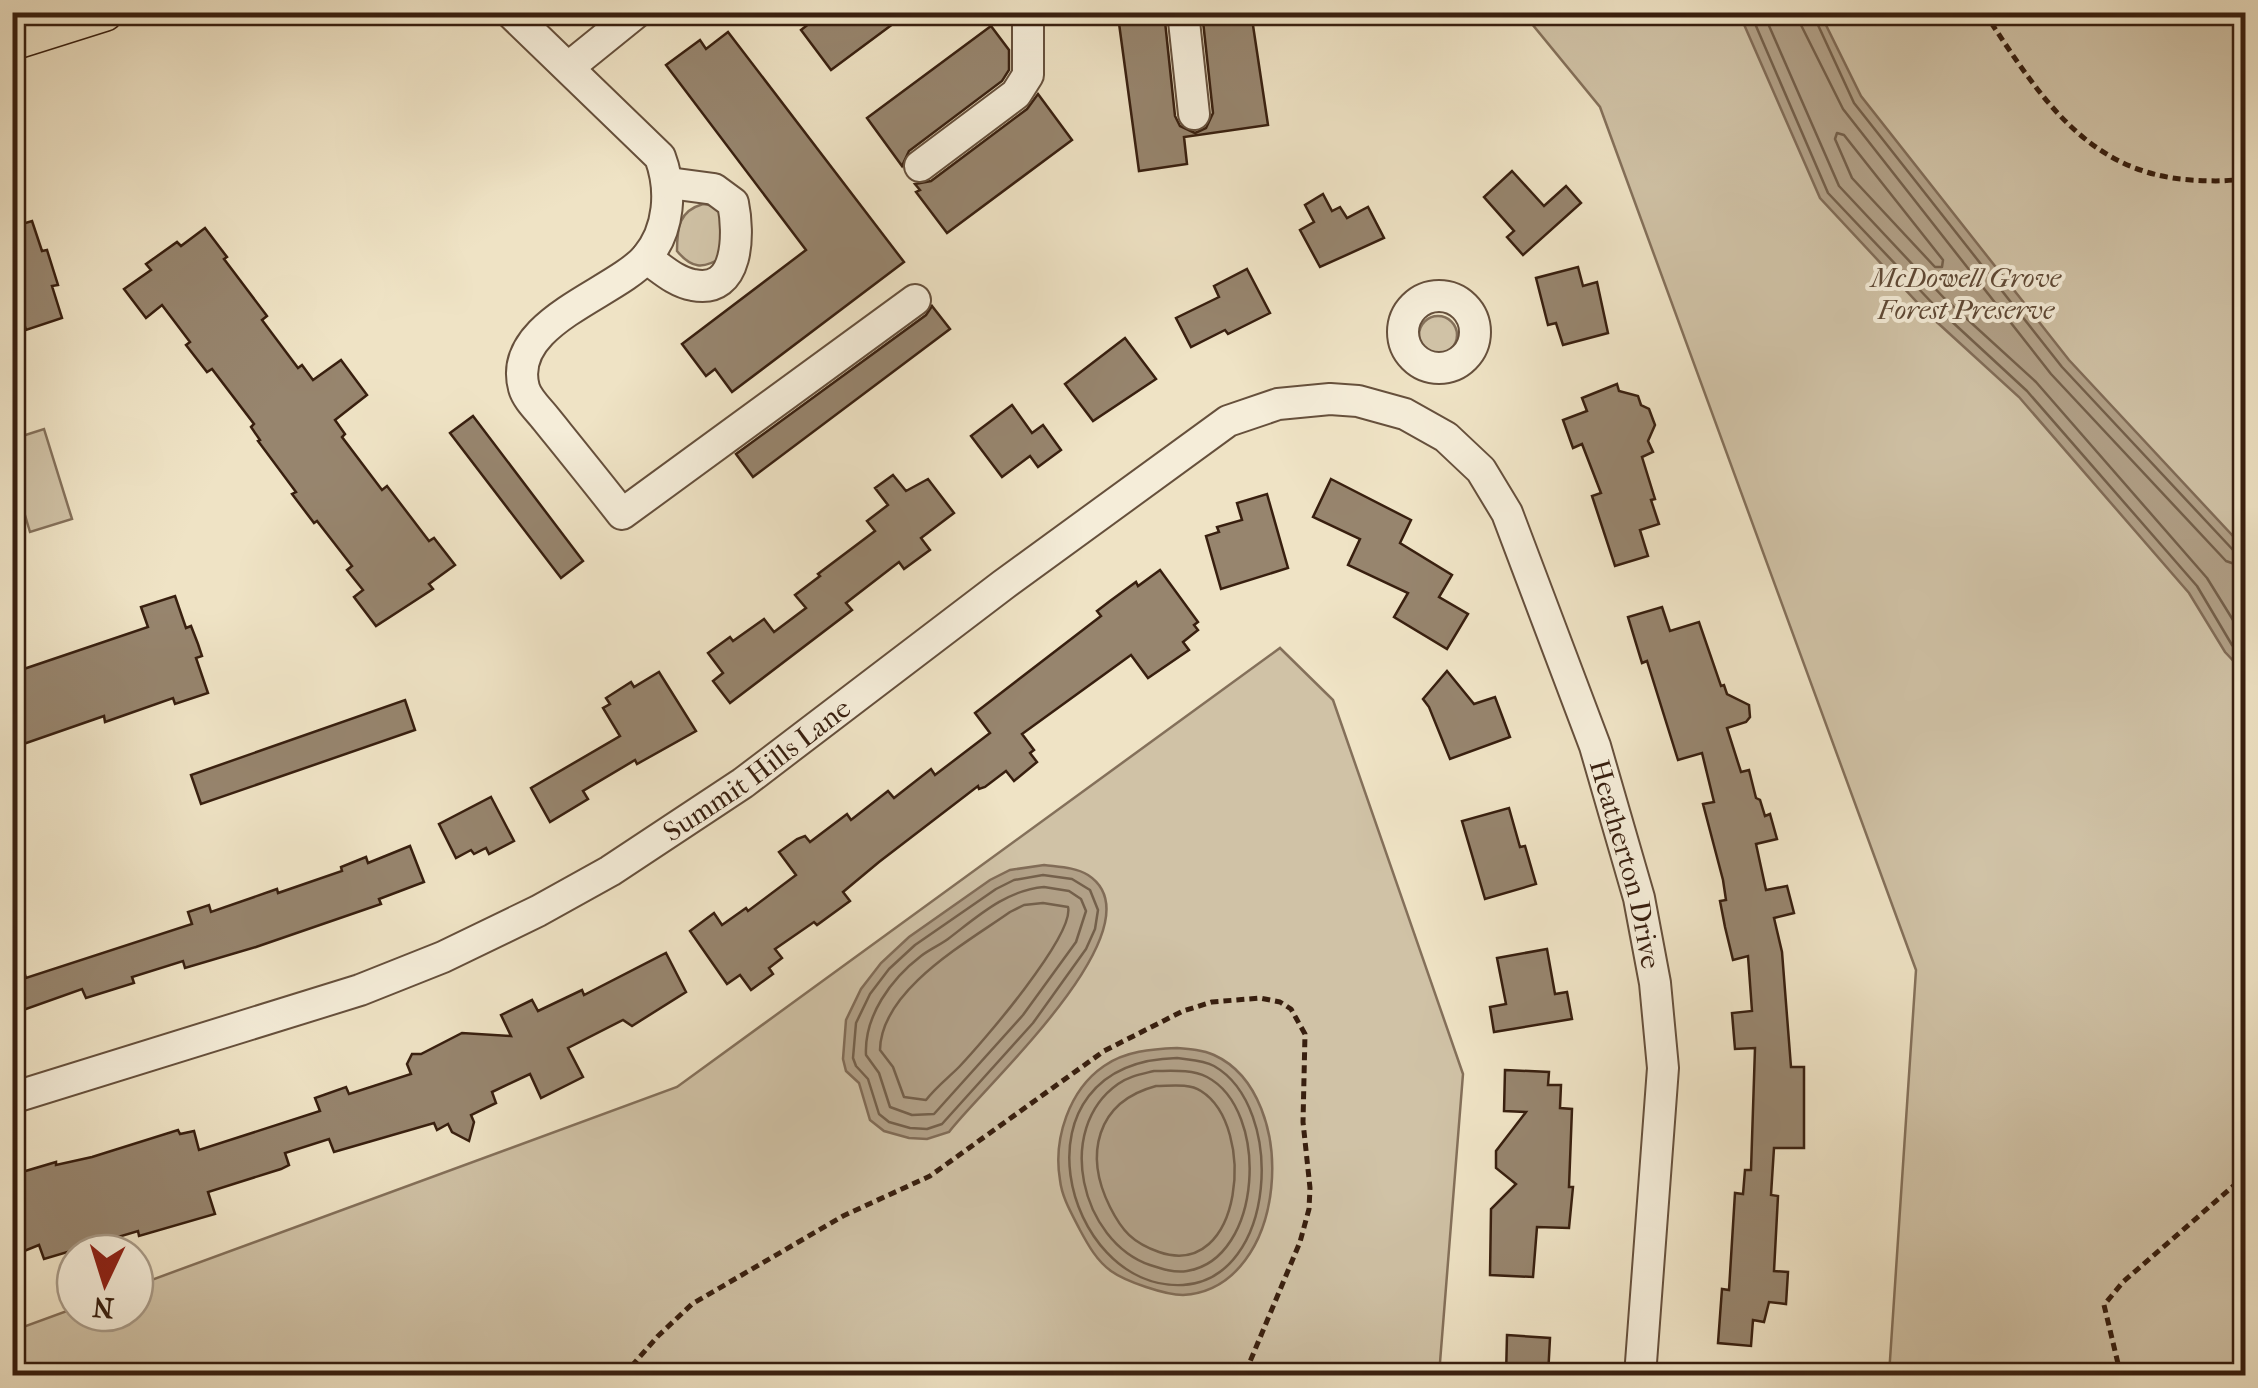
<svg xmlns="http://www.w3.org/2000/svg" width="2258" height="1388" viewBox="0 0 2258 1388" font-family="'IM FELL French Canon',serif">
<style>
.green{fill:#d0c2a6;stroke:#84705a;stroke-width:2.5}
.water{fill:#b1a087;stroke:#816c57;stroke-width:2.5}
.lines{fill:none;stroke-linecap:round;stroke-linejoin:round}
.shore{stroke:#74604b;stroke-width:2.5}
.building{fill:#97856e;stroke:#381f0f;stroke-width:2.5}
.minor-casing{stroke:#66503c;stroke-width:34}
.major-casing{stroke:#381f0f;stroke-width:41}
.path{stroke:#381f0f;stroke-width:5;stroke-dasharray:8 5;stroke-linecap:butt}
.minor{stroke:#f5edd9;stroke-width:30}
.major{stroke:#efe3c5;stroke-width:38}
.labels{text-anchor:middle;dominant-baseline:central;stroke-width:8;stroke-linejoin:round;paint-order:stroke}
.park-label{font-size:28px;font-style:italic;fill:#5e4835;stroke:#f5edd9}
.street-label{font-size:28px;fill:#381f0f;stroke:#f5edd9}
</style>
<rect width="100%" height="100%" fill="#efe3c5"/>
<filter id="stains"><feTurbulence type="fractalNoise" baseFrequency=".002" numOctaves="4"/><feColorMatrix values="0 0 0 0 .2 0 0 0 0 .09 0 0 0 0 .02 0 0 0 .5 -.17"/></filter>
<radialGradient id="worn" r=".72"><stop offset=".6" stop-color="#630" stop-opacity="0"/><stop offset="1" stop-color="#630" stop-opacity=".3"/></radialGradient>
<g class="green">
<polygon points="1523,13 2245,13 2245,1375 1889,1375 1916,970 1600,107"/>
<path d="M 703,204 L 716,206 L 723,214 L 722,257 C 703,270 691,268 677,251 C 677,227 679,211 703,204 Z"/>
<circle cx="1438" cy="335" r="19"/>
<polygon points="44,429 72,519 30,532 13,475 13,439"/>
<polygon points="1280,648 1333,700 1463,1074 1439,1375 13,1376 12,1331 75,1308 75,1313 135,1313 135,1286 677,1087"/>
</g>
<g class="water">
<polygon points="1739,13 1820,13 1861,96 2069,360 2245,549 2245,673 2225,652 2189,593 2019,397 1928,314 1820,198"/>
<path d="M 1044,865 C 1059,867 1075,867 1088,875 C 1165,925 979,1091 949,1132 L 927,1139 L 909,1138 L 884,1131 L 870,1120 L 859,1083 L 846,1071 L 843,1059 L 846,1020 L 861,989 L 881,963 L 909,937 L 990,880 L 1010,870 Z"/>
<path d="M 1177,1048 C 1190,1049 1203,1050 1214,1055 C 1302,1095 1289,1289 1183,1295 C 1171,1295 1158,1291 1146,1287 C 1134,1283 1122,1279 1111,1271 C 1097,1261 1088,1245 1080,1230 C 1072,1214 1062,1198 1060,1180 C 1053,1139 1069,1090 1104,1066 C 1125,1051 1152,1049 1177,1048 Z"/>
</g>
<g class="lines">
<g class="shore">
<polyline points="1750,12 1828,193 1935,306 2027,391 2197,586 2232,645 2246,659"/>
<polyline points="1763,12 1839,186 1944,298 2036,382 2207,578 2246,641"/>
<polyline points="1800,12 1801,25 1843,109 2051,374 2226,561 2246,568"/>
<polyline points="1812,12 1854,103 2062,367 2234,551 2246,555"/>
<polygon points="1837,133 1844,135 1943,260 1942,267 1935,267 1852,178 1835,139"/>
<polygon points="1043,875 1072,879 1090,890 1098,910 1095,929 1086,949 1033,1023 942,1124 927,1129 910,1128 889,1122 879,1114 868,1079 856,1066 853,1058 856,1023 870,994 889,969 915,945 996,889 1014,880"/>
<path d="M 1044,887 L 1069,891 L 1081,899 L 1086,911 L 1076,942 L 1023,1015 L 934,1114 L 912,1115 L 890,1107 L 879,1073 L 866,1055 C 864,1016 891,979 921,956 C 930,949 940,945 948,939 C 977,917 1006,890 1044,887 Z"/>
<path d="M 1043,903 L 1068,907 C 1075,935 982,1043 959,1067 C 948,1078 936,1087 926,1100 L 904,1097 L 893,1067 L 880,1050 C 881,990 966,943 1010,912 L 1024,905 Z"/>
<path d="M 1177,1058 C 1190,1060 1203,1060 1214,1066 C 1286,1107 1277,1279 1183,1285 C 1062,1291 1006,1062 1177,1058 Z"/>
<path d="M 1154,1071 C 1171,1071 1191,1069 1207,1077 C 1270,1110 1263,1259 1187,1271 C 1174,1273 1162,1269 1150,1265 C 1081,1241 1054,1129 1118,1084 C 1129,1076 1142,1074 1154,1071 Z"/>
<path d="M 1156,1086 C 1170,1086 1189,1083 1201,1091 C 1257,1126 1243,1281 1159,1252 C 1133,1243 1122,1231 1110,1207 C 1084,1155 1096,1102 1156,1086 Z"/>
</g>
</g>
<g class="building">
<polygon points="824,12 909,12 831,70 801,30"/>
<polygon points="1143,12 1164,12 1175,116 1180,126 1195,133 1206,128 1213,113 1202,12 1251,12 1268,125 1184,137 1187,164 1139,171 1118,16"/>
<polygon points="991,26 1009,50 1009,70 1002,81 909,151 902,166 867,118"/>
<polygon points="728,32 904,262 732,392 715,369 706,376 682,344 806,250 666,65 700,40 706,49"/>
<polygon points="1038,94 1072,140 947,233 916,192 920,190 915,184 931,181 1027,109"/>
<polygon points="1512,171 1544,206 1566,186 1581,203 1523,255 1507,237 1514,231 1484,197"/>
<polygon points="1323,194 1332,211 1340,207 1347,218 1368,207 1384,238 1320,267 1300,230 1314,222 1305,205"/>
<polygon points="32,221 42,251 47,250 58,285 52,286 62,318 26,330 22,317 12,321 12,227"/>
<polygon points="205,228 227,257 224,259 267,316 262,320 298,368 302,365 313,380 341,360 367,395 335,420 345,434 342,437 382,490 387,486 429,541 434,538 455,565 429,584 433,589 376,626 354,597 363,590 347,570 352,566 317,521 314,523 292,494 296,492 258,441 260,440 251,427 254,424 212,369 207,372 186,345 190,342 162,305 146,318 124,289 151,270 146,264 177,242 181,246"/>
<polygon points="1578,267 1583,286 1597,282 1608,333 1563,345 1556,323 1548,325 1536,278"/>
<polygon points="1247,269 1270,313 1228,334 1225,330 1191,347 1176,318 1219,297 1214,286"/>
<polygon points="932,306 950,329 753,477 736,454 926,315"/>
<polygon points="1125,338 1156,379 1093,421 1065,384"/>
<polygon points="1617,384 1619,391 1638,396 1641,405 1649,409 1655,425 1648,441 1653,452 1642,457 1655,499 1651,500 1659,524 1640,530 1648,556 1615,566 1592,496 1601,493 1582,444 1573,448 1563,420 1587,411 1582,398"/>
<polygon points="1012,405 1032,433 1043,425 1061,450 1038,467 1030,456 1002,477 971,436"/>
<polygon points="473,416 583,561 561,578 450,433"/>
<polygon points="893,475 906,491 928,479 954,513 921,538 930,550 904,569 899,562 846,603 852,610 730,703 713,681 723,673 708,653 730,637 733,641 764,619 774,632 806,608 795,595 820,576 818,574 875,531 867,521 888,505 875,488"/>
<polygon points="1331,479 1411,520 1400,543 1452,575 1439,597 1468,614 1447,649 1394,617 1408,593 1348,565 1360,539 1313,517"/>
<polygon points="1267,494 1288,568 1221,589 1206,536 1219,532 1217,527 1242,520 1237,503"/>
<polygon points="1160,570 1198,622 1194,625 1198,630 1183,642 1189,650 1148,678 1131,655 1022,734 1034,750 1030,753 1037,762 1014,781 1006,771 985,787 979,789 978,786 879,862 843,892 850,901 817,925 814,922 775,949 782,958 769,968 773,974 751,990 740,975 727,984 690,931 714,913 722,925 746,908 748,911 796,875 779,852 797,839 805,836 810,842 847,814 851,820 888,791 894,798 931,769 935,775 990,733 975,713 1101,616 1097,611 1110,601 1136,582 1138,586"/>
<polygon points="175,596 186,628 191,626 198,644 202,656 196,658 208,693 175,704 173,698 105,722 104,716 12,748 12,673 148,627 141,607"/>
<polygon points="1662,607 1670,631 1699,622 1721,686 1724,685 1727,694 1749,705 1750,717 1746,722 1727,728 1741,772 1749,770 1756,798 1760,800 1765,816 1770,814 1777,839 1756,844 1766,890 1787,886 1794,913 1774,918 1782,952 1791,1067 1804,1067 1804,1148 1774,1148 1771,1195 1778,1196 1774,1271 1788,1272 1786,1304 1769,1302 1764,1322 1753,1320 1751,1346 1718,1343 1722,1289 1729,1290 1735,1193 1743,1194 1745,1170 1751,1170 1755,1048 1735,1049 1732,1013 1752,1011 1748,956 1733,960 1725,927 1720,901 1726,900 1723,880 1703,804 1714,802 1702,753 1678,760 1647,661 1642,663 1628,617"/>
<polygon points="1447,671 1474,704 1495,697 1510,737 1450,759 1429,707 1423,699"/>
<polygon points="659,672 696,731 637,764 635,760 583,791 588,799 550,822 531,788 620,736 603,708 610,704 606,698 631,682 634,687"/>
<polygon points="405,700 415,730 201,804 191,775"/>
<polygon points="491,797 514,841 489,854 486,848 474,854 471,850 456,858 439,824"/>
<polygon points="1509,808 1520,847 1525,846 1536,884 1485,899 1462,821"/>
<polygon points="410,846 424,882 379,899 381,904 256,947 185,968 183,961 132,977 134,983 86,998 82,989 12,1014 12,953 18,952 26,978 192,924 188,912 209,905 211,912 277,889 278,893 342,871 341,867 366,857 368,863"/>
<polygon points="1547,949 1555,994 1567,992 1572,1019 1494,1032 1490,1007 1506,1004 1497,958"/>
<polygon points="666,953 686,992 632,1026 623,1020 568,1048 583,1077 541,1098 530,1074 492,1092 496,1103 471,1115 474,1122 469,1141 452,1132 448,1124 437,1130 434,1123 334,1152 329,1139 285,1153 289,1165 281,1169 208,1192 215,1214 139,1236 138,1231 44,1259 39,1245 12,1256 12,1175 56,1162 56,1165 92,1157 178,1130 180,1134 194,1131 199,1150 320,1111 315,1098 346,1087 349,1094 411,1074 407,1064 412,1054 421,1054 462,1033 511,1036 501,1015 532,1000 538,1011 582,990 584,995"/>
<polygon points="1505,1070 1549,1072 1548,1085 1561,1085 1560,1108 1572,1109 1569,1187 1573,1187 1569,1228 1537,1227 1533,1277 1490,1275 1491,1209 1516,1184 1496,1168 1496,1151 1526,1112 1504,1111"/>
<polygon points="1507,1335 1550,1338 1548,1376 1506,1376"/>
</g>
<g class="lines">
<defs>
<g id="minor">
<path d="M 510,12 L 660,157 C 672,189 670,230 646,258 C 613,295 506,323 524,388 C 527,399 539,410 546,419 C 571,450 597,482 622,514 L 915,300"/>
<polyline points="1183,12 1194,114"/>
<polyline points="569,67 637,12"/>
<polyline points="920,166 1016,94 1028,75 1028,12"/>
<path d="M 646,258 C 661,268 675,282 693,285 C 740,295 739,232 733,203 L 714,189 L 669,183"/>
<circle cx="1439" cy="332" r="36"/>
<path id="s1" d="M 12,1098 L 360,990 L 443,957 L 538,911 L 610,871 L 743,783 L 1003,585 L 1228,421 L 1278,404 L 1330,399 L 1358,401 L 1405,414 L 1446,437 L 1481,470 L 1507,513 L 1595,746 L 1639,898 L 1655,983 L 1663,1068 L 1640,1376"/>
</g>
<polyline id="major" points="12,41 104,12"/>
</defs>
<use href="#minor" class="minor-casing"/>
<use href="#major" class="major-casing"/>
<g class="path">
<path d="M 1984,12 C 2038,93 2085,173 2191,180 C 2209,181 2228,182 2246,178"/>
<polyline points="623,1376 658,1336 692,1304 843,1216 930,1176 1104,1051 1183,1011 1212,1002 1260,998 1280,1002 1291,1009 1305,1034 1303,1122 1310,1188 1309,1209 1300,1242 1244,1376"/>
<polyline points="2121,1376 2104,1305 2123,1282 2246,1175"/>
</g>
<use href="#minor" class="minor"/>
<use href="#major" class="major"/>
</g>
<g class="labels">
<g class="park-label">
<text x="1966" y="277">McDowell Grove<tspan x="1966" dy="32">Forest Preserve</tspan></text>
</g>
<g class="street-label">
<text stroke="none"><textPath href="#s1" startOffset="820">Summit Hills Lane</textPath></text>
<text stroke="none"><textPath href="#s1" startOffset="2105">Heatherton Drive</textPath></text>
</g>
</g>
<rect width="2258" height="1388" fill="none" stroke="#efe3c5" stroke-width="50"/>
<rect x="15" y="15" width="2228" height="1358" fill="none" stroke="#381f0f" stroke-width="5"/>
<rect x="25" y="25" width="2208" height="1338" fill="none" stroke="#381f0f" stroke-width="2.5"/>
<g transform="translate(105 1283) rotate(184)"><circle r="48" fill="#f5edd9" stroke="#a99b88" stroke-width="2.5"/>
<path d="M0-8L18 38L0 25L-18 38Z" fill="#8f2418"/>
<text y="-15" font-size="28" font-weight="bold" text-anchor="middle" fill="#381f0f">N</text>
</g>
<rect width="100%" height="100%" filter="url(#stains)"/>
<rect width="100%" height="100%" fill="url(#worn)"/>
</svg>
